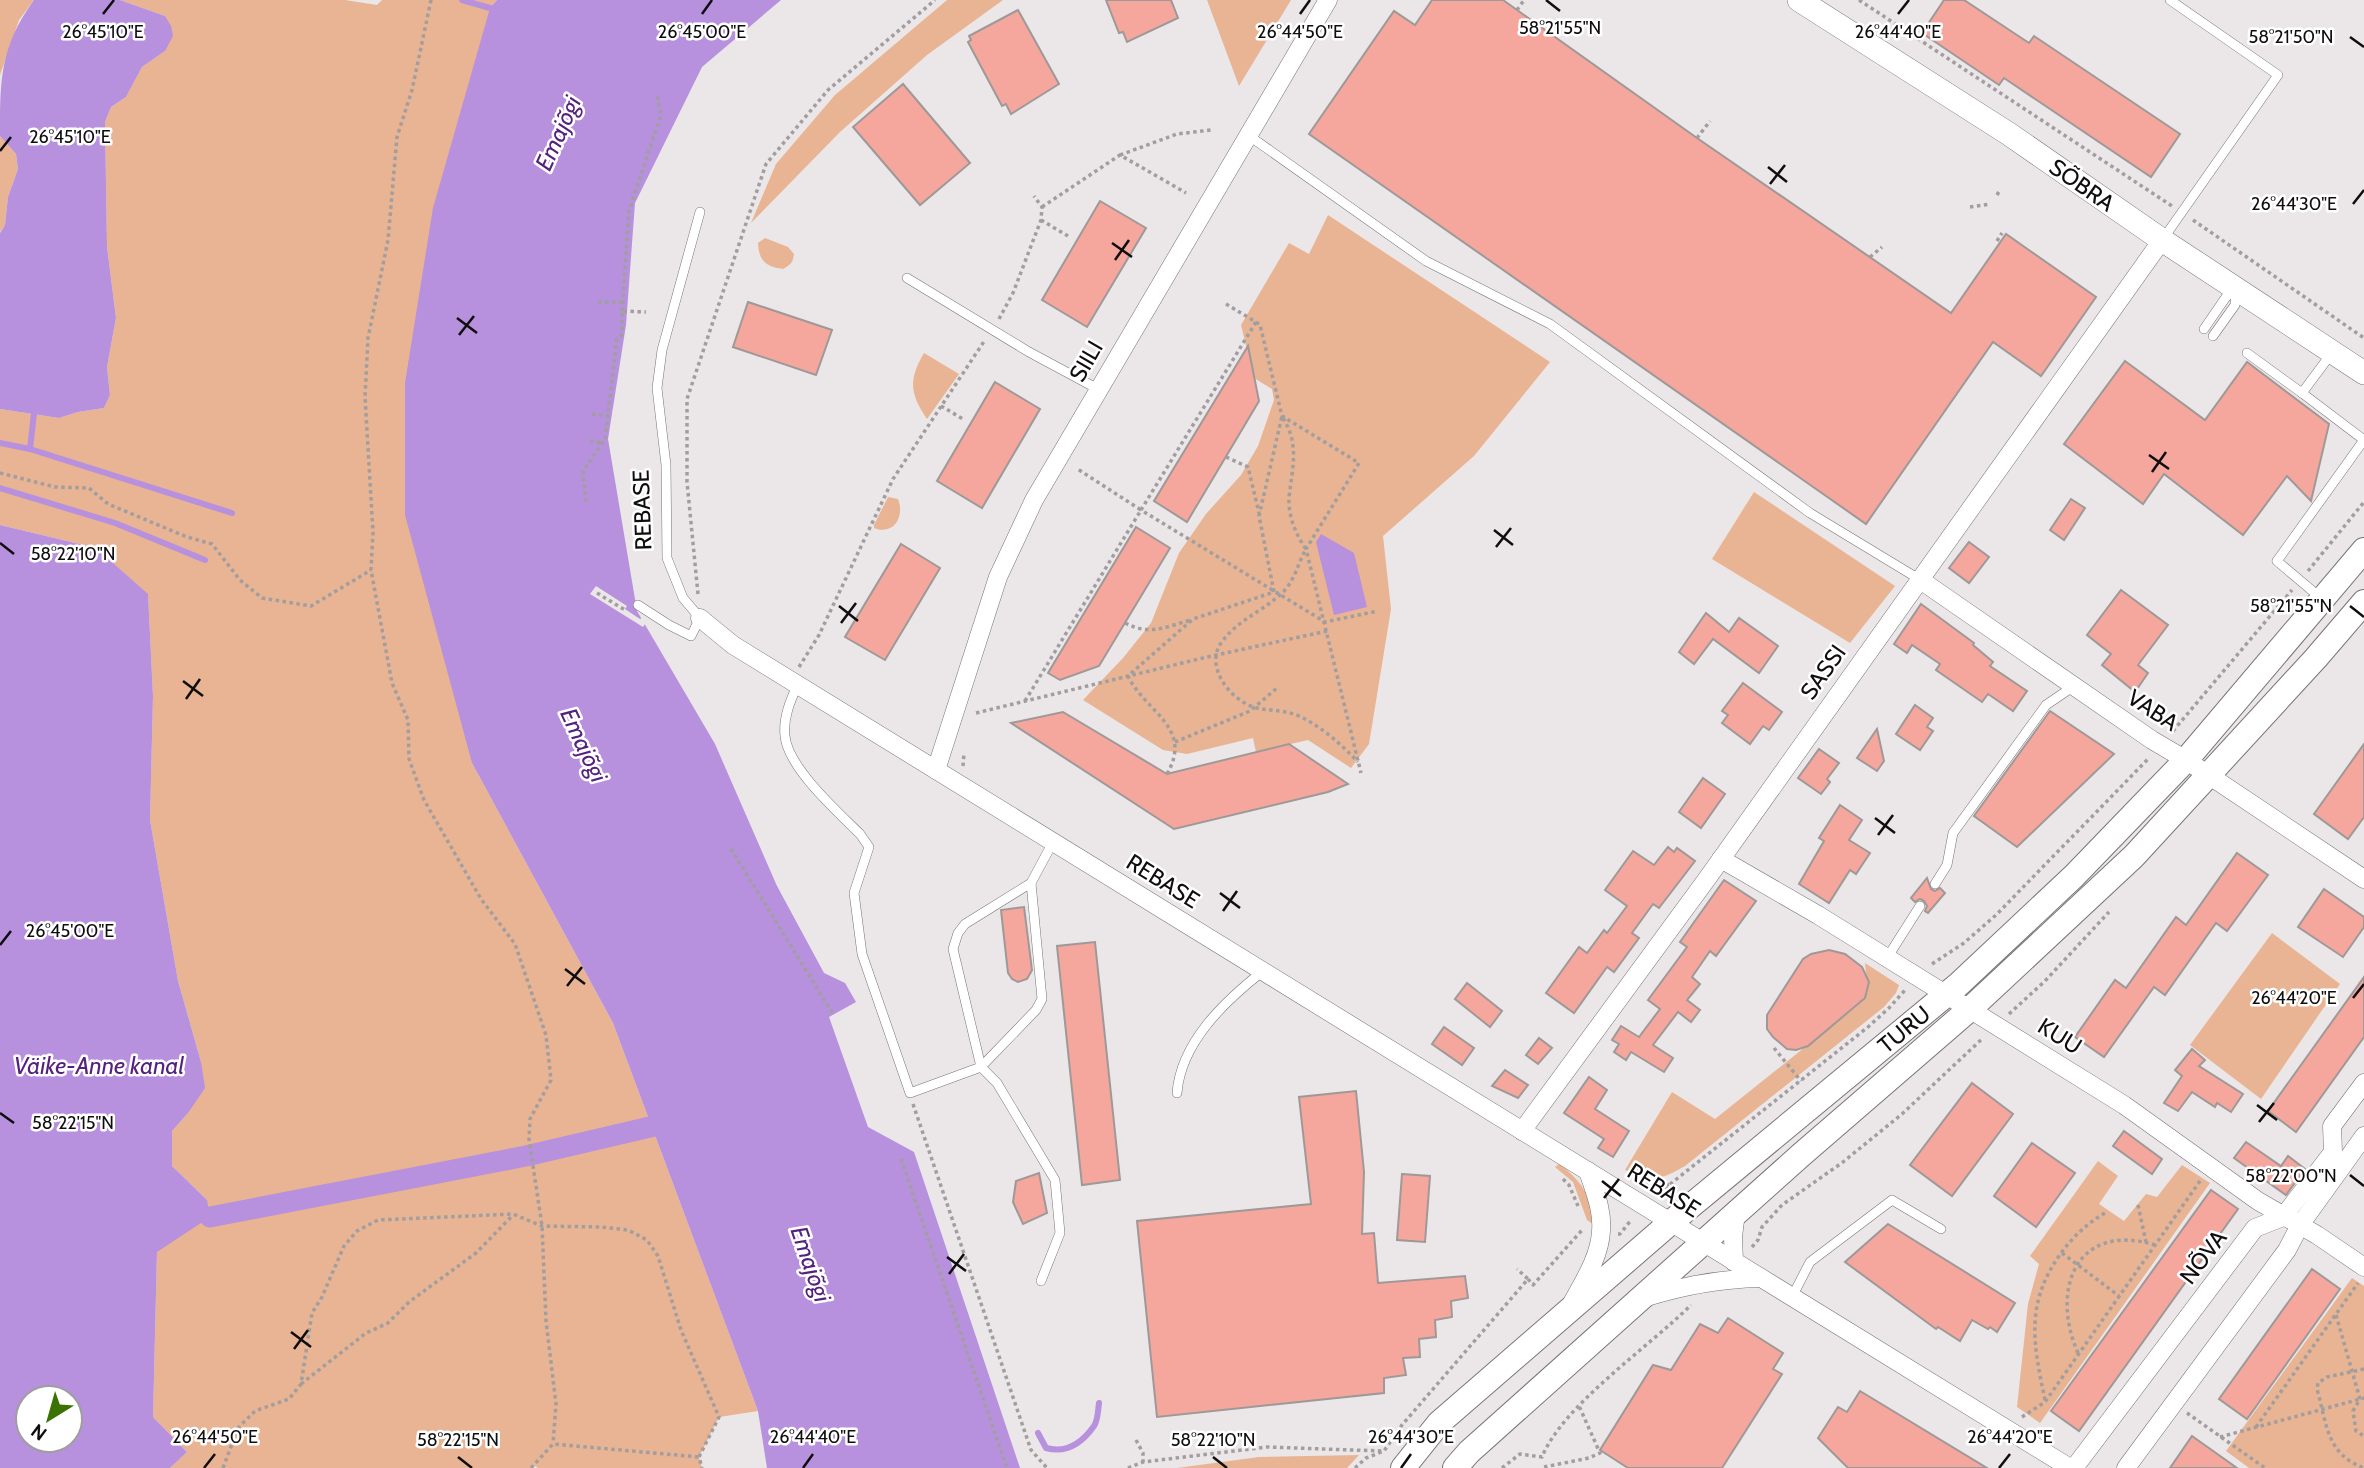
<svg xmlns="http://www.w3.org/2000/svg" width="2364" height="1468" viewBox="0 0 2364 1468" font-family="Cabin,sans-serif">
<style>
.green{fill:#e8b493}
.water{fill:#b790de;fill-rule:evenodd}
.pier{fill:#ebe6e7}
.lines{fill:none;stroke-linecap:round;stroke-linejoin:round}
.stream{stroke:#b790de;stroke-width:6}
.canal{stroke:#b790de;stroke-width:21}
.building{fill:#f6a79d;stroke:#9e9998;stroke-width:2}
.service-casing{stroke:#797475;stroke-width:10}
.minor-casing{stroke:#797475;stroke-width:19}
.tertiary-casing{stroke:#797475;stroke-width:24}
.secondary-casing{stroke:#797475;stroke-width:26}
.path{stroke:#a29e9f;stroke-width:3.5;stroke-dasharray:3.5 3.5;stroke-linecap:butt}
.service{stroke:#fff;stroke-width:9}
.minor{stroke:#fff;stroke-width:18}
.tertiary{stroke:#fff;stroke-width:23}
.secondary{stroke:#fff;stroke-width:24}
.ticks{fill:none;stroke:#0f0d0e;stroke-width:2.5}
.labels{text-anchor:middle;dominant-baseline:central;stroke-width:5;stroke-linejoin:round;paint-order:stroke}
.street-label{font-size:23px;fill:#0f0d0e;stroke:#fff}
.water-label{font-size:24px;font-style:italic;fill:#55217d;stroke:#fff}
.ticks-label{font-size:18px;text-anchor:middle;fill:#0f0d0e;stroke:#fff;stroke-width:5;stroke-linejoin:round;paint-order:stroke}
</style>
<rect width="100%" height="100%" fill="#ebe6e7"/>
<g class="green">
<polygon points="0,0 34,0 19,20 0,75"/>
<polygon points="120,0 345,0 377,5 382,0 497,0 490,8 472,763 613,1023 758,1411 719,1417 699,1457 702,1468 538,1468 535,1466 531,1468 170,1468 187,1452 153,1417 157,1252 207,1200 172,1166 172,1131 188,1113 201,1062 178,981 150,820 153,696 148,595 96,548 0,525 0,409 59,418 78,412 104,408 110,395 107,367 116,318 107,247 105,122 111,107 126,97 142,67 165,51 165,16"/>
<polygon points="947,0 1003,0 927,55 840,132 751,223 776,164 835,95"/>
<polygon points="1207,0 1291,0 1239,86"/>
<polygon points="0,136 16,154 18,169 8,197 5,225 0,232"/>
<polygon points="1328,215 1550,362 1474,456 1383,536 1391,609 1369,744 1351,768 1308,740 1256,752 1253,738 1187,754 1163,750 1083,700 1123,658 1151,623 1179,553 1206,514 1241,475 1258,446 1274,400 1272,389 1254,378 1241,325 1289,243 1309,254"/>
<path d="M 765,238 L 788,247 L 794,254 C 793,263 790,265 783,269 C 765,267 759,260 758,243 Z"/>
<path d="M 924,353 L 959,374 L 927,419 C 910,394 908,380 924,353 Z"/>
<polygon points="1754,492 1895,586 1850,643 1712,559"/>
<path d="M 888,497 L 898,499 C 905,516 894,536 874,528 L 874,525 Z"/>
<polygon points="2272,933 2340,984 2261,1099 2190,1045"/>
<path d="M 1865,963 L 1899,985 L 1896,993 L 1884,1007 L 1685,1166 C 1659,1181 1654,1181 1625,1170 L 1672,1092 L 1715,1119 L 1859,1004 L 1867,986 Z"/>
<polygon points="2098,1161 2118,1176 2099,1204 2124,1221 2146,1194 2157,1197 2182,1165 2210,1183 2040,1423 2017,1407 2028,1304 2039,1264 2030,1256"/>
<path d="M 1559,1164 C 1579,1178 1594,1198 1593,1224 L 1587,1220 L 1573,1182 L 1555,1167 Z"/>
<polygon points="2352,1278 2364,1286 2364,1468 2249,1468 2226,1451"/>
<polygon points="1359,1455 1347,1468 1177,1468 1259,1457"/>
</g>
<g class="water">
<path d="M 34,0 L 120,0 L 165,16 L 171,26 L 173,36 L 165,51 L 142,67 L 126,97 L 111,107 L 105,122 L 107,247 L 116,318 L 107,367 L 110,395 L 104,408 L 78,412 L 59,418 L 0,409 L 0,233 L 5,225 L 8,197 L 18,169 L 16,154 L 0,136 C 0,79 0,47 34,0 Z"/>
<polygon points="497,0 781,0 702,67 635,203 626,325 608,439 637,611 715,744 777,886 824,973 845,983 856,1002 829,1017 868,1127 914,1152 1020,1468 767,1468 758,1411 613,1023 472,763 405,515 405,383 433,208 490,8"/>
<path d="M 0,525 L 96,548 L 148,594 L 153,696 L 150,820 L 178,981 L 201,1062 L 205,1088 L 188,1113 L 172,1131 L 172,1166 L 207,1200 L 210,1217 L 157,1252 L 153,1417 L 187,1452 L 170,1468 L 0,1468 ZM 28,1398 L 70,1398 L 70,1440 L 28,1440 Z"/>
<polygon points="1321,534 1354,553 1367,607 1334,615 1316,542"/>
</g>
<polygon class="pier" points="596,586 627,606 625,609 640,619 644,617 647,621 643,627 590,594"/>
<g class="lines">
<g class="stream">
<polyline points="462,0 497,10"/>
<polyline points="0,443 30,449 232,513"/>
<polyline points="30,449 34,413"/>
<polyline points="0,488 115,523 205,560"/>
<path d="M 1038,1433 L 1046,1448 C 1067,1454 1082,1443 1094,1426 C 1098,1420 1098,1410 1099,1403"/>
</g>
<polyline class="canal" points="210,1217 526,1156 680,1120"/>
</g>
<g class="building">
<polygon points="1106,0 1171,0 1178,18 1127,42 1123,32 1119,33"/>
<polygon points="1432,0 1503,0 1697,138 1951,313 2006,234 2096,297 2041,376 1993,342 1866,524 1309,134 1394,11 1415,25"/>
<polygon points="1944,0 1964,0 2029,43 2034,36 2180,134 2151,177 2004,78 1999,85 1922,33"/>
<polygon points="1018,10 1059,84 1011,114 1006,104 1002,106 968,42 971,40 969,36"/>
<polygon points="903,84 970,163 920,205 853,127"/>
<polygon points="1100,201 1146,228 1087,327 1042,300"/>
<polygon points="748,302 832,330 816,375 733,347"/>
<polygon points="1248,346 1259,401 1187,522 1154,501"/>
<polygon points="2125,361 2205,420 2247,362 2329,424 2311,501 2287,476 2243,535 2164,474 2143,504 2064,444"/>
<polygon points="995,382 1040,409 982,508 937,481"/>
<polygon points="2071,499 2085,508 2064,540 2050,530"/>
<polygon points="1136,527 1170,548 1099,666 1060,680 1048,673"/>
<polygon points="1969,542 1989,557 1969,583 1949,568"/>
<polygon points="901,544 940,568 885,660 845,637"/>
<polygon points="2121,590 2168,625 2138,665 2148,673 2135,692 2102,665 2111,654 2087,635"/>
<polygon points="1921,604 1974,643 1973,645 1993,662 1990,666 2027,691 2013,711 1988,694 1982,702 1936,670 1940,664 1912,645 1907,653 1894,644"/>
<polygon points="1706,613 1729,632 1739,618 1778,646 1759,673 1713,639 1694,664 1679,652"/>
<polygon points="1743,683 1782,712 1769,730 1763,726 1750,744 1722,723 1728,715 1722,711"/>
<polygon points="1915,705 1933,718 1927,727 1933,731 1920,750 1896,734"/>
<polygon points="2050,711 2114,754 2017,847 1974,816"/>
<polygon points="1063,712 1167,774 1289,744 1348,784 1328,792 1174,829 1011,723"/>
<polygon points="1877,729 1884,761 1877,771 1857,758"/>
<polygon points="2364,744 2364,817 2348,839 2314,814"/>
<polygon points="1819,749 1839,763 1827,779 1830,782 1821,794 1798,778"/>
<polygon points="1703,778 1725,794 1701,828 1679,812"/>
<polygon points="1840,805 1862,820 1849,840 1870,853 1856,874 1850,870 1829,903 1799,884 1824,841 1819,838"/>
<polygon points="1668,847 1674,852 1677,848 1695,861 1659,908 1653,904 1632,933 1639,938 1614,972 1607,967 1574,1013 1546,993 1579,947 1587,953 1604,930 1607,933 1627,906 1605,890 1633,851 1654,865"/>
<polygon points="2237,853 2268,875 2227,931 2216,923 2165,995 2154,987 2104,1057 2075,1037 2115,980 2126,988 2176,917 2186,925"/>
<polygon points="1927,878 1931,889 1935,891 1940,888 1945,893 1928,913 1925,911 1927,906 1924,901 1920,899 1915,902 1911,898"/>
<polygon points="1724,880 1756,901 1716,956 1710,951 1692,977 1700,984 1687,1000 1700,1010 1691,1022 1678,1012 1653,1045 1673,1058 1664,1072 1631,1052 1626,1060 1614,1052 1619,1044 1612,1040 1621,1026 1639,1037 1660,1009 1648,1000 1687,947 1680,942"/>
<polygon points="2324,889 2364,917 2364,927 2343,957 2298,927"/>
<polygon points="1024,907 1032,970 1027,979 1018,982 1012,979 1008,973 1001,910"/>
<polygon points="1095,942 1120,1180 1082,1185 1057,946"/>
<polygon points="1829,950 1845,954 1862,967 1869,982 1865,998 1808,1046 1796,1050 1787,1049 1773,1037 1767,1029 1767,1015 1803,959 1811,954"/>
<polygon points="2364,977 2364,1037 2296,1132 2268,1111"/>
<polygon points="1467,983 1502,1011 1490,1027 1455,999"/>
<polygon points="1444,1027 1474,1048 1462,1065 1432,1044"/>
<polygon points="1539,1038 1552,1048 1538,1064 1526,1055"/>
<polygon points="2192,1049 2205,1060 2199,1066 2243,1094 2231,1112 2217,1103 2215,1107 2192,1092 2178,1111 2164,1103 2182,1076 2175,1070"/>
<polygon points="1505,1070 1528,1085 1518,1098 1492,1086"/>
<polygon points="1589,1077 1607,1090 1595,1109 1629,1131 1613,1157 1598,1148 1604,1139 1564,1113"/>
<polygon points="1972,1083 2013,1114 1952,1196 1910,1165"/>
<polygon points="1356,1091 1364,1172 1362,1234 1374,1233 1378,1283 1465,1276 1468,1298 1451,1301 1452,1317 1435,1320 1436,1337 1419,1339 1420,1357 1403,1358 1406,1375 1384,1378 1384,1393 1157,1417 1137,1221 1311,1204 1299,1097"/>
<polygon points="2124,1131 2162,1159 2152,1174 2113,1146"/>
<polygon points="2246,1142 2281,1166 2288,1156 2305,1169 2286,1195 2234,1158"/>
<polygon points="2032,1143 2075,1173 2036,1227 1994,1196"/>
<polygon points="1039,1173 1047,1213 1023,1224 1013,1202 1016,1181"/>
<polygon points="1402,1174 1430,1176 1425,1242 1397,1240"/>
<polygon points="2211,1190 2238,1209 2079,1431 2051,1411"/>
<polygon points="1888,1224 2015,1303 1997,1332 1990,1327 1988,1329 1972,1320 1960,1341 1938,1327 1936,1329 1845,1262"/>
<polygon points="2312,1269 2340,1289 2247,1419 2219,1399"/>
<polygon points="1728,1318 1783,1353 1773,1369 1782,1374 1722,1468 1628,1468 1600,1450 1653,1365 1671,1370 1700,1324 1718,1333"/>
<polygon points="1860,1391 1987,1468 1848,1468 1818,1438 1838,1407 1847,1412"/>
<polygon points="2192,1436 2237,1468 2170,1468"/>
</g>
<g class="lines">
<defs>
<g id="service">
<polyline points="1248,135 1426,261 1550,324 1810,513 1919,579"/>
<polyline points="2163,239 2278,75 2170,0"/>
<polyline points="907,278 1029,352 1098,389"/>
<polyline points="2204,329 2226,297 2235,290"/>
<polyline points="2213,336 2235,305 2236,292"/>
<polyline points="2247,353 2302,393"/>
<polyline points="2331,354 2302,393 2364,440"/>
<polyline points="2322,599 2277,561 2364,440"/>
<polyline points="638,605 669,625 691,636 700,618 683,598 667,558 666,465 657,388 662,350 700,212"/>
<path d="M 798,684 C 790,701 783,718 785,736 C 788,768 838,812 860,834 L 869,847 L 854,893 L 862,954 L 910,1093 L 981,1067 L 953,949 L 958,933 L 965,924 L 1031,883 L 1053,842"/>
<polyline points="1031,883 1042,999 1036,1010 981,1067 997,1083 1055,1180 1060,1233 1041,1281"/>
<polyline points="1935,884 1947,865 1953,833 2046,705 2074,686"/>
<polyline points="1887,958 1920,906"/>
<path d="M 1177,1093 C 1181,1042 1225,1001 1263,971"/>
<polyline points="1792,1297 1810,1262 1892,1200 1941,1229"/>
</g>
<g id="minor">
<polyline points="1919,579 2152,740 2186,760 2364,879"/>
<polyline points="700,618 733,645 2070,1468"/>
<polyline points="936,770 998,577 1034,500 1328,0"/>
<polyline points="1721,859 1818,915 2124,1105 2258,1201 2317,1235 2364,1267"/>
<polyline points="1522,1131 1709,876 2162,240"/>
<polyline points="1734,1262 1733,1237 1736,1212"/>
<path d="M 1647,1297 C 1685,1285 1720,1279 1760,1278"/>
<path d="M 1572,1303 C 1584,1281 1600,1256 1601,1231 C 1603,1210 1594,1190 1588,1171"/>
<polyline points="2074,1468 2255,1228 2283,1217 2333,1152 2332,1126 2364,1083"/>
<polyline points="2126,1468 2287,1250 2300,1225 2364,1136"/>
</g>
<polyline id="tertiary" points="1799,0 2009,134 2162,240 2364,373"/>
<g id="secondary">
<path id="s1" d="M 1403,1468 L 1439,1423 L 1670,1223 L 1959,984 L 2074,876 L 2186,760 L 2364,550"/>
<polyline points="1455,1468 1469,1452 1801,1155 1970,1009 2134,856 2316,658 2364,602"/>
</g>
</defs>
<use href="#service" class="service-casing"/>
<use href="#minor" class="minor-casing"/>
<use href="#tertiary" class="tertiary-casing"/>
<use href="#secondary" class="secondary-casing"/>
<g class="path">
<polyline points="431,0 412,90 397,137 388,240 368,338 365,397 373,532 371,570 392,683 408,720 409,759 424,800 481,899 515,944 546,1035 551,1080 530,1119 529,1139 542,1226 546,1321 556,1404 553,1444"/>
<polyline points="1859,0 2172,206"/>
<polyline points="1517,10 1524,0"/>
<polyline points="1697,138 1710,121"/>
<polyline points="1120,155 1177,134 1211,130"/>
<polyline points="1997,195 2000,190"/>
<polyline points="1042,207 1120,155 1186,193"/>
<polyline points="1970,207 1990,204"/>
<polyline points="1041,220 1068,236"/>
<polyline points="2193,220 2364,338"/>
<polyline points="1997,241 2002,233"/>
<polyline points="1870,257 1882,247"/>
<polyline points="598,302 623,302"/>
<polyline points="1226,304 1256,322 1141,510 1325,622 1378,611"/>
<polyline points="622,311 629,211 661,115 657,95"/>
<polyline points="999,319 1013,293 1041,220 1042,207 1034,196"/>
<polyline points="1256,322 1260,325 1282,416 1359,463 1306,549 1361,773"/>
<polyline points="941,406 963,419"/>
<polyline points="592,414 608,416"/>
<path d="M 1283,418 C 1300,445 1292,469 1289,498 C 1288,516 1296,535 1306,549 C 1298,563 1295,580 1283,592 C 1264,611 1238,619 1221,643 C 1204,668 1232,702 1257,708 C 1272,711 1285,710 1299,716 C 1322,727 1341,744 1358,762"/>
<polyline points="590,441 602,443"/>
<polyline points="1226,457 1248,467 1259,513"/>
<polyline points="0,473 55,487 89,488 108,504 187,537 212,544 240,580 262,598 311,606 371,570"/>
<polyline points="586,502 583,471 605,439 617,338 622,335 622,311 646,312"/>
<polyline points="2308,571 2364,502"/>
<polyline points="597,593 625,610"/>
<polyline points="698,594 687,482 687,399 766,164 828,90 935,0"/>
<path d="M 1125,623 C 1150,636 1165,627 1191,620"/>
<polyline points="799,667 819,635 893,479 985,340"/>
<polyline points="1025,701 1141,510 1076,468"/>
<polyline points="976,713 1207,657 1327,631"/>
<polyline points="2173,731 2292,590"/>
<polyline points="1175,742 1250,711 1277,688"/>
<polyline points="963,766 964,753"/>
<path d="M 1167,774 C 1194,727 1145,712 1128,676 L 1193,619 L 1274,592 L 1259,516 L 1282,416"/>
<polyline points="731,849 833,1014"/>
<polyline points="1932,964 1964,943 1996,915 2149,758"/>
<polyline points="2009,1014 2045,981 2109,912"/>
<polyline points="1774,1048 1801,1081"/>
<polyline points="913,1104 1031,1450 1047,1468"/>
<polyline points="901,1159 1007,1468"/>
<polyline points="1563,1179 1569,1185 1578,1206"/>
<polyline points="1645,1184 1669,1185"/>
<polyline points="1659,1193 1868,1027 1889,1008 1906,989"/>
<polyline points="2138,1205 2146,1242"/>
<polyline points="1618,1234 1620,1234 1631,1220"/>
<polyline points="1752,1247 1758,1240 1762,1227 1782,1205 1843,1162 1902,1114 1983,1038"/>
<polyline points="2062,1253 2119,1296"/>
<polyline points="1528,1279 1533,1285 1583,1229"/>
<polyline points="2336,1315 2360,1399 2353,1411 2356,1431 2364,1436"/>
<path d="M 2078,1353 C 2050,1290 2076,1221 2155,1245"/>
<path d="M 2364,1369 L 2327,1377 L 2318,1383 L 2317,1389 C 2327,1424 2326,1454 2364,1468"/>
<polyline points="301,1384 366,1333 388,1323 409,1302 476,1253 512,1216"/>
<path d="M 2045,1400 C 2034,1347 2025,1307 2057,1259 C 2072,1237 2086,1224 2108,1211"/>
<polyline points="2187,1413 2265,1468"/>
<polyline points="2022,1417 2045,1402 2200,1181"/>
<polyline points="2256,1427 2358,1283"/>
<polyline points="2220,1437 2364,1398"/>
<polyline points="1136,1440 1143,1453 1143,1462"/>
<polyline points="1544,1467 1589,1458 1600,1453 1579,1406"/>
<polyline points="223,1468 238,1428 255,1411 289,1399 301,1384 312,1313 322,1297 344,1246 357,1231 378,1220 513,1214 542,1226 601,1227 628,1230 647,1240 658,1256 681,1330 719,1417 699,1457 702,1468"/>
<polyline points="531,1468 553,1444 699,1457"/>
<polyline points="1128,1468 1143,1462 1267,1447 1382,1451"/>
<polyline points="1355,1468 1366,1458 1384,1451 1402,1425 1528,1279 1517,1269"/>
<path d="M 1502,1468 L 1520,1454 L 1542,1457 C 1563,1405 1649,1347 1691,1305"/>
</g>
<use href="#service" class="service"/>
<use href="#minor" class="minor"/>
<use href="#tertiary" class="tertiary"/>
<use href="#secondary" class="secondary"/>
</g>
<path class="ticks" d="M 1546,0 L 1560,11M 103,14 L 114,0M 702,14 L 712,0M 1300,14 L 1310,0M 1898,14 L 1909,0M 2350,37 L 2364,47M 0,151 L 11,137M 1768,167 L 1787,182M 1770,184 L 1785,165M 2353,204 L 2364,190M 1112,243 L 1132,257M 1115,260 L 1129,240M 457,318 L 477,333M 459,335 L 474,316M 2149,455 L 2169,469M 2152,472 L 2166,452M 1494,530 L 1513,545M 0,543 L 14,554M 1496,547 L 1511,528M 839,606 L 858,621M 2350,606 L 2364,617M 841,623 L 856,603M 183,681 L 203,696M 186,699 L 200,679M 1875,818 L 1895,833M 1878,835 L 1893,815M 1220,893 L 1240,908M 1223,911 L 1237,891M 0,945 L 11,931M 565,969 L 585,984M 567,986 L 582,967M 2353,998 L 2364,984M 2257,1105 L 2277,1120M 0,1113 L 14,1123M 2259,1122 L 2274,1103M 2350,1175 L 2364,1186M 1602,1181 L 1621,1196M 1604,1198 L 1619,1179M 947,1257 L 966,1271M 949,1274 L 964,1254M 291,1332 L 311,1347M 294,1349 L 308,1330M 458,1457 L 472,1468M 1213,1457 L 1227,1468M 204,1468 L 215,1454M 803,1468 L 813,1454M 1401,1468 L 1411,1454M 1999,1468 L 2010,1454"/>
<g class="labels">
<g class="street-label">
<text transform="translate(2082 185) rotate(35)">SÕBRA</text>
<text transform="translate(1086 361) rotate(-60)">SIILI</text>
<text transform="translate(642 510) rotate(-92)">REBASE</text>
<text transform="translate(1823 672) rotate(-55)">SASSI</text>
<text transform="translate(2153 710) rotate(33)">VABA</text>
<text transform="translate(1163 881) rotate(32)">REBASE</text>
<text stroke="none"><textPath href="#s1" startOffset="667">TURU</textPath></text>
<text transform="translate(2060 1036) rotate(32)">KUU</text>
<text transform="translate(1664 1190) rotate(32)">REBASE</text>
<text transform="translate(2203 1257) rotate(-53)">NÕVA</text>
</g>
<g class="water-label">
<text transform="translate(558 133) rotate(-66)">Emajõgi</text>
<text transform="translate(584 745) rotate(65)">Emajõgi</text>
<text x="99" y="1065">Väike-Anne kanal</text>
<text transform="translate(811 1264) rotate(71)">Emajõgi</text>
</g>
</g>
<g class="ticks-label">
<text x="1560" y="34">58°21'55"N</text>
<text x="103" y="38">26°45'10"E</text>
<text x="702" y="38">26°45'00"E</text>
<text x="1300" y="38">26°44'50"E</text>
<text x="1898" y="38">26°44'40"E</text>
<text x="2291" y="43">58°21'50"N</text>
<text x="70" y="143">26°45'10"E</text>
<text x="2294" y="210">26°44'30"E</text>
<text x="73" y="560">58°22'10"N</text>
<text x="2291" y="612">58°21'55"N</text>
<text x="70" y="937">26°45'00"E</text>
<text x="2294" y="1004">26°44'20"E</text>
<text x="73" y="1129">58°22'15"N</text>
<text x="2291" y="1182">58°22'00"N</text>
<text x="215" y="1443">26°44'50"E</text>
<text x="813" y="1443">26°44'40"E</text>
<text x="1411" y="1443">26°44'30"E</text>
<text x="2010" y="1443">26°44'20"E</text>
<text x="458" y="1446">58°22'15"N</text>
<text x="1213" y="1446">58°22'10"N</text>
</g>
<g transform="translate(49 1419) rotate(217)"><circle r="33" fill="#ffffff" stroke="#9f9e9f" stroke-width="2"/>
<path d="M0-5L12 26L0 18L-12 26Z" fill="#3a7303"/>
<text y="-10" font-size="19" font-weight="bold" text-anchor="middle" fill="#0f0d0e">N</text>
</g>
</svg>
